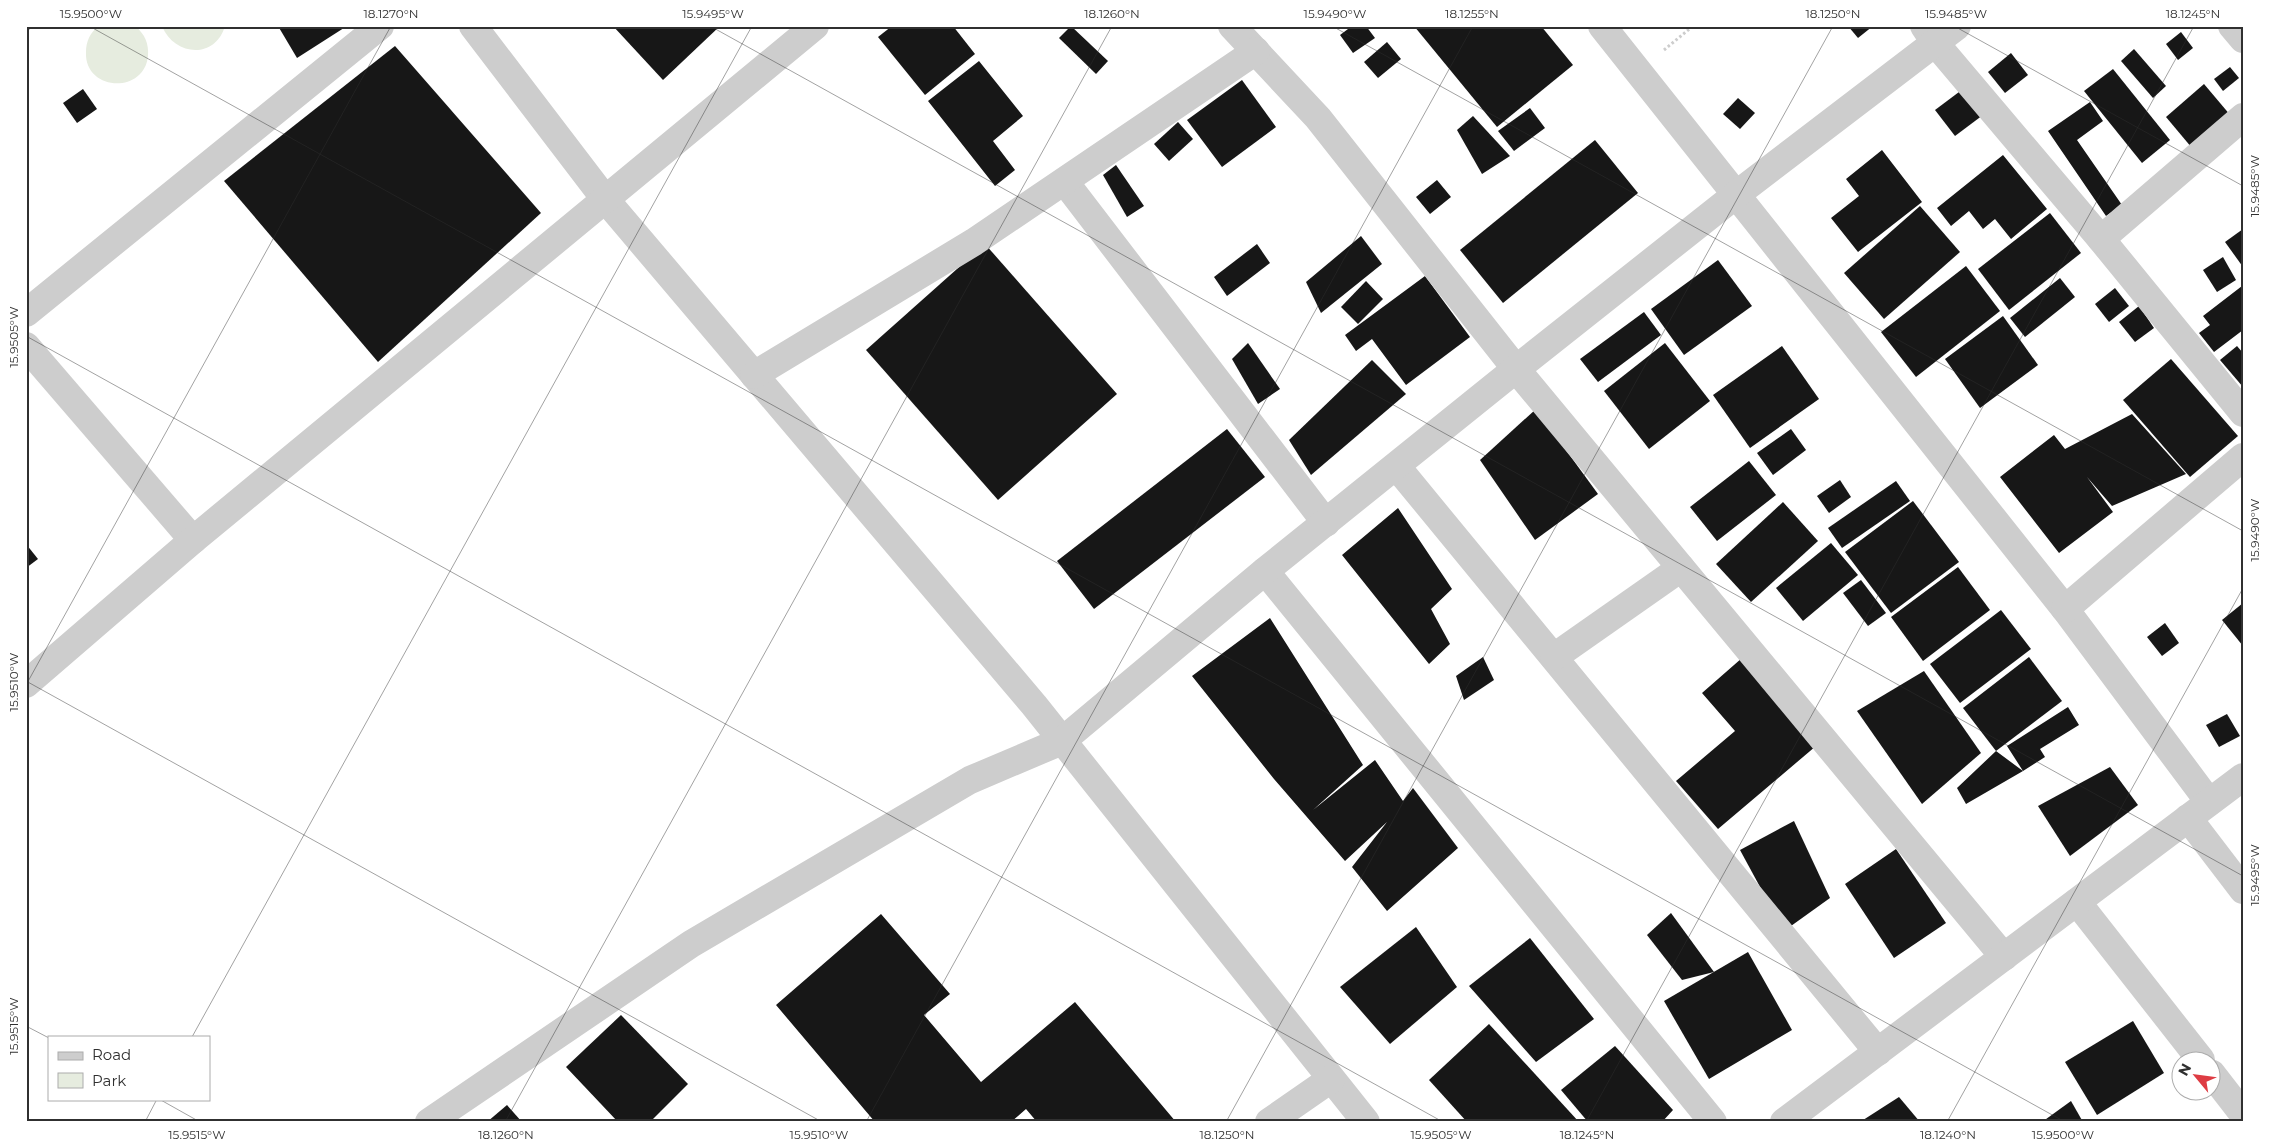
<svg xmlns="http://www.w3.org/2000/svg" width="2269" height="1148" viewBox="0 0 2269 1148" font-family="Montserrat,sans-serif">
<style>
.green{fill:#e6ecdf}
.building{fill:#171717}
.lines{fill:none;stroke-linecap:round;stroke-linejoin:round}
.path{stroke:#cdcdcd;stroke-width:3;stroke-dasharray:2.5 2.5;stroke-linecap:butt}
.minor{stroke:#cdcdcd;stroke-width:28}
.ticks{fill:none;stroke:#303030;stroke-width:1;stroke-opacity:0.45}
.neatline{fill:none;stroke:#303030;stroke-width:2}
.ticks-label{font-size:12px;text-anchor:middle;fill:#303030}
</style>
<rect width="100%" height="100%" fill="#fff"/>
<g class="green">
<path d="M 99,26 L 135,26 C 145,34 149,44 148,56 C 144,95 84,91 86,52 C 86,42 90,32 99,26 Z"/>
<path d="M 162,26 L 225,26 C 215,60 174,56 162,26 Z"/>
</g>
<g class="building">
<polygon points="278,26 347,26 297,58"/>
<polygon points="613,26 720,26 663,80"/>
<polygon points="892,26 953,26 975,54 925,95 878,37"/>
<polygon points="1071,26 1108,61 1096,74 1059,38"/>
<polygon points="1352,26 1366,26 1375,38 1353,53 1340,35"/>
<polygon points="1414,26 1541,26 1573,65 1497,127"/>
<polygon points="1848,26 1873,26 1858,38"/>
<polygon points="2181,32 2193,48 2178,60 2166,44"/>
<polygon points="1387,42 1401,59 1378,78 1364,62"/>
<polygon points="395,46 541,213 378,362 224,181"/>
<polygon points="2134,49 2166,86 2153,98 2121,61"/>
<polygon points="2011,53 2028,75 2005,93 1988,72"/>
<polygon points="979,61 1023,116 993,141 1015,170 995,186 928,101"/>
<polygon points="2230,67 2239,78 2223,91 2214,79"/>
<polygon points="2113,69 2170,140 2142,163 2084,91"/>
<polygon points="1242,80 1276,127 1222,167 1187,120"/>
<polygon points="2204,84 2231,116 2192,148 2166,117"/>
<polygon points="83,89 97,109 77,123 63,103"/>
<polygon points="1963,89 1983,115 1955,136 1935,110"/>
<polygon points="1738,98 1755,113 1740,129 1723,114"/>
<polygon points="2090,102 2103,121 2077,140 2122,205 2106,216 2048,131"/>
<polygon points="1530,108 1545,128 1514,151 1498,131"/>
<polygon points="1473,116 1510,156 1482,174 1457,130"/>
<polygon points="1178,122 1193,139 1169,161 1154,144"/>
<polygon points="1595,140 1638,193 1503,303 1460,250"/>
<polygon points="1882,150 1922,202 1858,252 1831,218 1859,196 1846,179"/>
<polygon points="2003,155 2047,209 2011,239 1995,219 1983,229 1969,211 1951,226 1937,208"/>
<polygon points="1116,165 1144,206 1127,217 1103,175"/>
<polygon points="1437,180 1451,197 1430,214 1416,197"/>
<polygon points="1920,206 1960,252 1884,319 1844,273"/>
<polygon points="2050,213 2081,253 2009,310 1978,269"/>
<polygon points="2243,229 2243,267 2225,242"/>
<polygon points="1361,236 1382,264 1321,313 1306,282"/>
<polygon points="985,244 1117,394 998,500 866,350"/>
<polygon points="1257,244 1270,263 1227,296 1214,277"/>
<polygon points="2223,257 2236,280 2217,292 2203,270"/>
<polygon points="1718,260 1752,306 1684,355 1651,309"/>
<polygon points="1966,266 2000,311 1916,377 1881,332"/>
<polygon points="1425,276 1470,337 1406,385 1372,339 1356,351 1345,335"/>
<polygon points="2060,278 2075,297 2025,337 2010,318"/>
<polygon points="1366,281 1383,299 1358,324 1341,307"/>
<polygon points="2242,286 2243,330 2214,352 2199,333 2210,325 2203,316"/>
<polygon points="2115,288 2129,306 2109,322 2095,304"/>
<polygon points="2139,306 2154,328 2135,342 2119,322"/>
<polygon points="1644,312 1661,335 1598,382 1580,359"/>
<polygon points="2003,316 2038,365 1980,408 1945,359"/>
<polygon points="1248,343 1280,389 1258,404 1232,359"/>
<polygon points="1665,343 1710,401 1649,449 1604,391"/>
<polygon points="1782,346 1819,399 1750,448 1713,395"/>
<polygon points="2237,346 2243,353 2243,387 2220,360"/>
<polygon points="2171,359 2238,436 2190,477 2123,400"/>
<polygon points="1372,360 1406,394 1311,475 1289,440"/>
<polygon points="1536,409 1598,494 1535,540 1480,460"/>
<polygon points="2132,414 2186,474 2112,506 2087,477 2113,512 2059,553 2000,477 2054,435 2065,449"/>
<polygon points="1227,429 1265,477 1094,609 1057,561"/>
<polygon points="1791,429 1806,450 1773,475 1757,453"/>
<polygon points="1749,461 1776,495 1717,541 1690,507"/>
<polygon points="1840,480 1851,497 1829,513 1817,496"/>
<polygon points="1896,481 1910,501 1842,548 1828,528"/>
<polygon points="1913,501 1959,562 1891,613 1845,552"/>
<polygon points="1783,502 1818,541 1751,602 1716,564"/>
<polygon points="1398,508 1452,589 1431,609 1450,644 1429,664 1342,555"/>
<polygon points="1831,543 1858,575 1803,621 1776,588"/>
<polygon points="26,544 38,559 26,568"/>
<polygon points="1958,567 1990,610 1923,661 1891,617"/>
<polygon points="1861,580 1886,613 1868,626 1843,593"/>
<polygon points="2243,603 2243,646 2222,620"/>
<polygon points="2001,610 2031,649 1960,703 1930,664"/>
<polygon points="1270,618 1363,765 1313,810 1375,760 1403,801 1413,788 1458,848 1387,911 1352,867 1387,822 1345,861 1274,779 1192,676"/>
<polygon points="2165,623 2179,643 2162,656 2147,637"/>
<polygon points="1483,657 1494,680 1464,700 1456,676"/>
<polygon points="2029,657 2062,701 1996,751 1963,708"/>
<polygon points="1742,658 1816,746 1718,829 1676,781 1735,731 1702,693"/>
<polygon points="1924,671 1981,753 1922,804 1857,711"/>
<polygon points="2068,707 2079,725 2040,749 2045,757 2023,771 1966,804 1957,788 1996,751 2023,771 2007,746"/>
<polygon points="2227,714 2240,736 2219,747 2206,725"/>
<polygon points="2110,767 2138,805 2070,856 2038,806"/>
<polygon points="1794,821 1830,898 1784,931 1740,850"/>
<polygon points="1896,849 1946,923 1894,958 1845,884"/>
<polygon points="1671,913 1714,972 1682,980 1647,935"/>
<polygon points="881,914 950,994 924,1015 981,1082 1075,1002 1176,1122 1037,1122 1026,1109 1011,1122 875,1122 776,1005"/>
<polygon points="1416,927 1457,987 1390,1044 1340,987"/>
<polygon points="1530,938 1594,1019 1536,1062 1469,986"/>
<polygon points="1748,952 1792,1030 1709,1079 1664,1001"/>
<polygon points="621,1015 688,1084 650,1122 618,1122 566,1067"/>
<polygon points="2133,1021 2164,1073 2097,1115 2065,1062"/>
<polygon points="1489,1024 1579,1122 1467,1122 1429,1080"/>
<polygon points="1615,1046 1673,1110 1662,1122 1588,1122 1561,1090"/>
<polygon points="1899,1097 1920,1122 1860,1122"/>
<polygon points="2071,1101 2083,1122 2042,1122"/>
<polygon points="507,1105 522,1122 487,1122"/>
</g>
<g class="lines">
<polyline class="path" points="1664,50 1693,26"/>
<g class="minor">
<polyline points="473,26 605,199 1034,705 1366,1122"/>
<polyline points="1232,26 1318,118 1516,369 2004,957"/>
<polyline points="1602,26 2065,609 2209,802"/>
<polyline points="1924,26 1936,44 2101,239 2243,413"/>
<polyline points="2232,26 2243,39"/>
<polyline points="1065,182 1326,523"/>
<polyline points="2101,239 2243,117"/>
<polyline points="26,313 380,26"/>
<polyline points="26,346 193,540"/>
<polyline points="754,375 974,242 1256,51"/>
<polyline points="1397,467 1878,1052"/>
<polyline points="1265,571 1713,1122"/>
<polyline points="2065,609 2243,457"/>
<polyline points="1554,657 1681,568"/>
<polyline points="26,684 193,540 815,26"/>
<polyline points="2188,818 2243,890"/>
<polyline points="2077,902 2201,1060"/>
<polyline points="2212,1074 2243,1114"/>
<polyline points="429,1122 691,944 970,780 1062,741 1265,571 1516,369 1737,194 1957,26"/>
<polyline points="1269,1122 1331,1079"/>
<polyline points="1784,1122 2243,777"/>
</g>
</g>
<path class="ticks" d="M 89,26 L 2065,1122M 710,26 L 2243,876M 1332,26 L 2243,531M 1954,26 L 2243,186M 26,35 L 31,26M 26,336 L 1443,1122M 26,681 L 822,1122M 26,685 L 391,26M 26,1026 L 49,1038M 192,1037 L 752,26M 159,1099 L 200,1122M 145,1122 L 157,1099M 505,1122 L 1112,26M 866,1122 L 1473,26M 1226,1122 L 1833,26M 1586,1122 L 2194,26M 1947,1122 L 2243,588"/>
<rect width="2269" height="1148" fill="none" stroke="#ffffff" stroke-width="55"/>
<rect x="48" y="1036" width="162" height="65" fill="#ffffff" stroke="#acacac"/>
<rect x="58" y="1052" width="25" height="8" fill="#cdcdcd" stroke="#acacac"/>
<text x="92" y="1060" font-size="15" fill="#303030">Road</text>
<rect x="58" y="1073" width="25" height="15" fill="#e6ecdf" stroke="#acacac"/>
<text x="92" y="1086" font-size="15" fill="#303030">Park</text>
<g transform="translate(2196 1076) rotate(299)"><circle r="24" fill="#ffffff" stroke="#acacac"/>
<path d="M0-4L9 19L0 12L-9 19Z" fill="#de3c43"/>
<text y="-8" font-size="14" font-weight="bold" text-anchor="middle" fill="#303030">N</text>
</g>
<rect x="28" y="28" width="2214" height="1092" class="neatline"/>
<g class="ticks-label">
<text x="91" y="18">15.9500°W</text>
<text x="391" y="18">18.1270°N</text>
<text x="713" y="18">15.9495°W</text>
<text x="1112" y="18">18.1260°N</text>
<text x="1335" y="18">15.9490°W</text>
<text x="1472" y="18">18.1255°N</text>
<text x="1833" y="18">18.1250°N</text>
<text x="1956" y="18">15.9485°W</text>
<text x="2193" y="18">18.1245°N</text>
<text transform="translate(2255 186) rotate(-90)" y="4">15.9485°W</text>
<text transform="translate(14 337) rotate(-90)" y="4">15.9505°W</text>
<text transform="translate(2255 530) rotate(-90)" y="4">15.9490°W</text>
<text transform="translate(14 682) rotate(-90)" y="4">15.9510°W</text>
<text transform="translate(2255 875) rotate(-90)" y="4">15.9495°W</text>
<text transform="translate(14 1026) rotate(-90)" y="4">15.9515°W</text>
<text x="197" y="1139">15.9515°W</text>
<text x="506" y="1139">18.1260°N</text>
<text x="819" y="1139">15.9510°W</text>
<text x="1227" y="1139">18.1250°N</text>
<text x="1441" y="1139">15.9505°W</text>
<text x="1587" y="1139">18.1245°N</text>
<text x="1948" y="1139">18.1240°N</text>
<text x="2063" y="1139">15.9500°W</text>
</g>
</svg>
